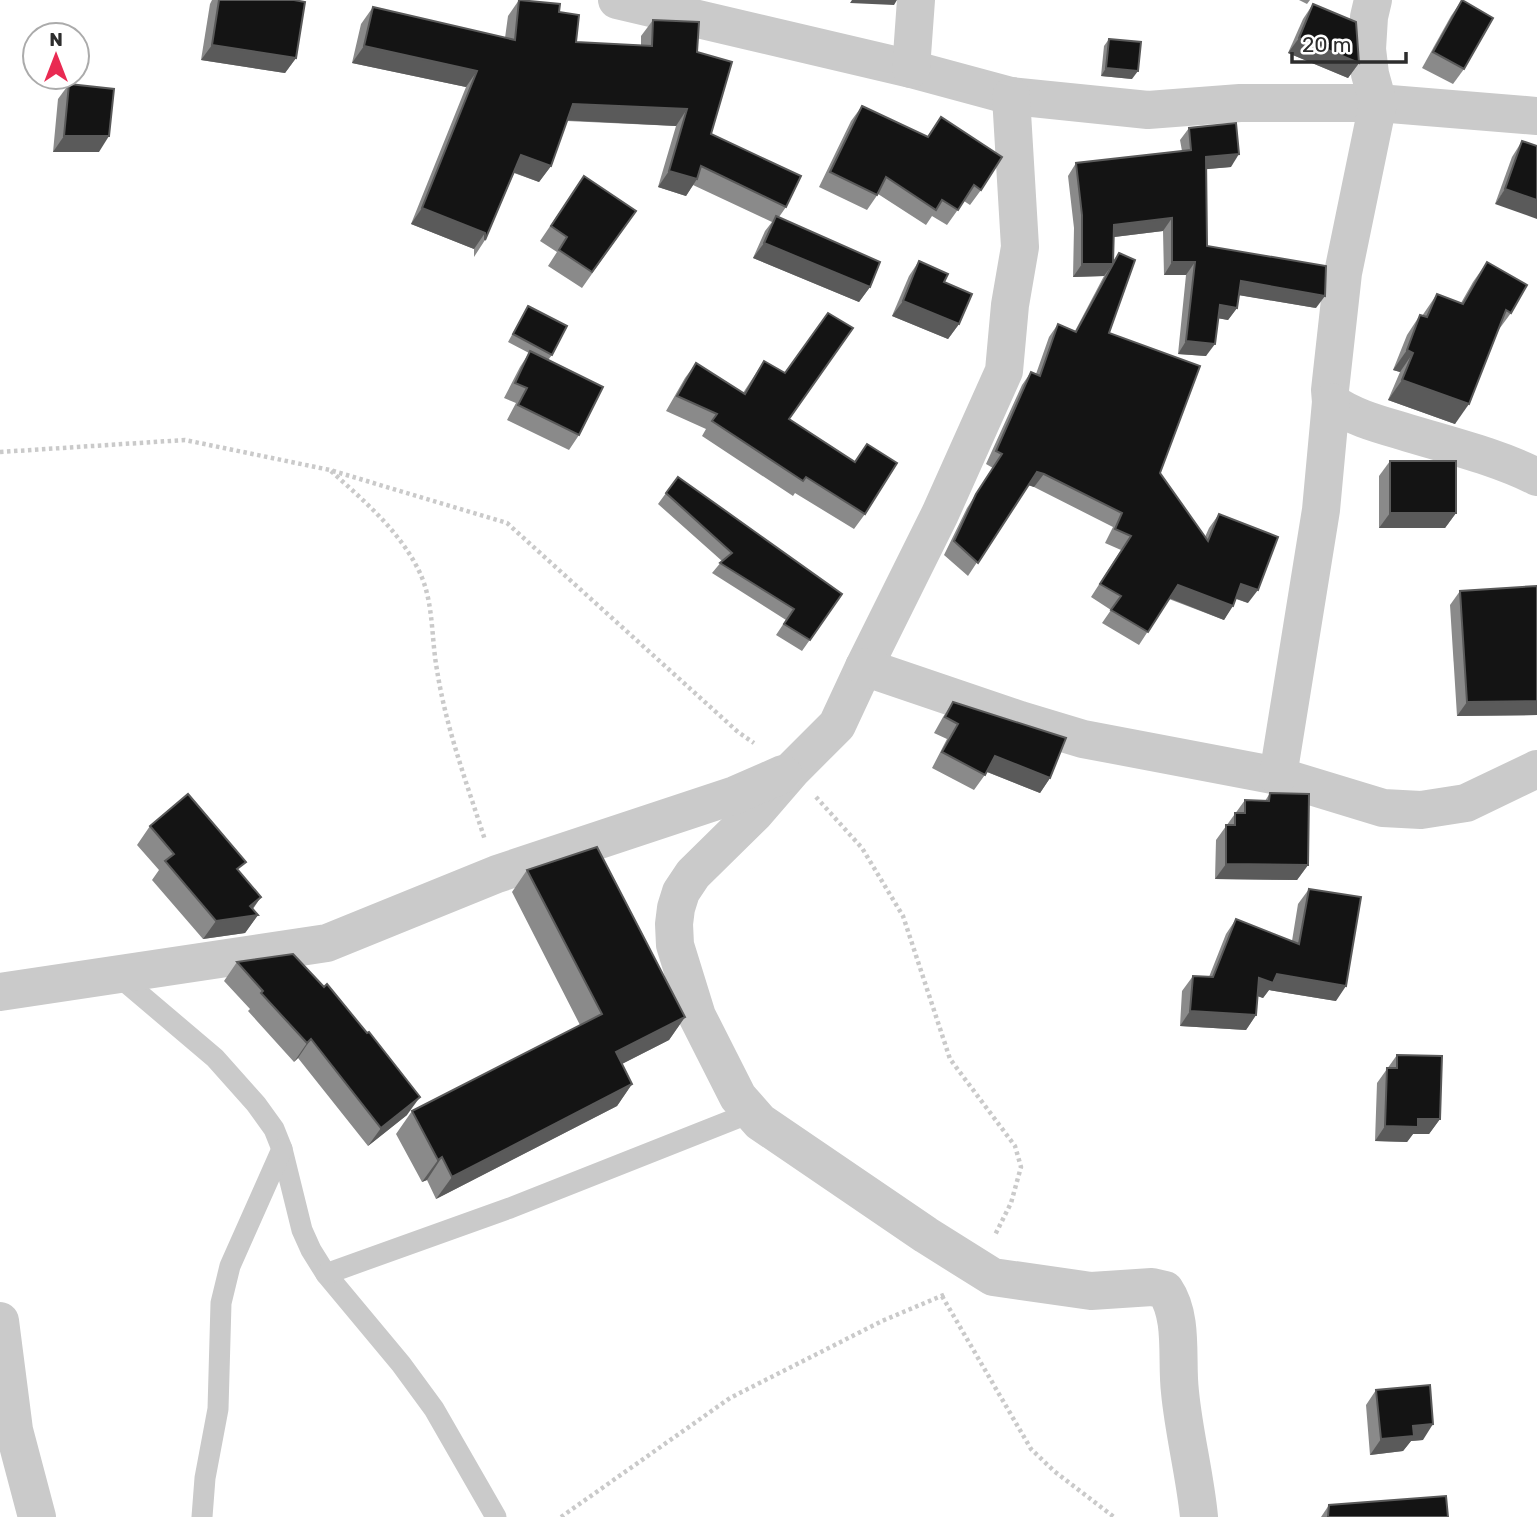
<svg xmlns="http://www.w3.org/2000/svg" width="1537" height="1517" viewBox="0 0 1537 1517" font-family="Rubik,sans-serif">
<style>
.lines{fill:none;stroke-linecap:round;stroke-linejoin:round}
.path{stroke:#cacaca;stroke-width:4.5;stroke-dasharray:3.5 3.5;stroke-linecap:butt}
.lane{stroke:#cacaca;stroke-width:21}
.street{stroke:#cacaca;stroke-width:38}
.wall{fill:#8a8a8a}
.shaded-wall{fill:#5a5a5a}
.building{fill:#141414;stroke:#5a5a5a;stroke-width:2}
</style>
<rect width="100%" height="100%" fill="#fff"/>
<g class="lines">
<g class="path">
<polyline points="0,452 185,440 330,470 507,523 738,732 754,743"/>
<path d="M 331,471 C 364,501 399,530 419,571 C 434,601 431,638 437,670 C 446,728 467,784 485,840"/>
<polyline points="816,797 862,848 903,916 950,1059 1015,1146 1021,1167 1011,1203 995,1235"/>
<polyline points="942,1296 1031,1449 1054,1471 1114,1517"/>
<polyline points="561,1517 730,1398 882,1321 946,1294"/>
</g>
<g class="lane">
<polyline points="116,974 215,1058 256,1104 274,1129 282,1149 302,1230 311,1250 326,1274 401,1364 434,1409 496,1517"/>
<polyline points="326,1274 510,1208 750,1113"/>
<polyline points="202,1517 205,1478 218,1409 221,1303 230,1266 282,1149"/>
</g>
<g class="street">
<polyline points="617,0 911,69 1011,96 1148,110 1240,103 1378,103 1537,116"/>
<path d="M 1373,0 L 1369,17 L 1367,49 L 1370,74 L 1378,103 L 1343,273 L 1330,390 L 1331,402 C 1352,417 1378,424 1402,431 C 1447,445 1495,456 1537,477"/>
<polyline points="911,69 916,0"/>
<path d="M 1011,96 L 1020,247 L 1010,305 L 1004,371 L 940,514 L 864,667 L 837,725 L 792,770 L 754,814 L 693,874 L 681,892 L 676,908 L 674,924 L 675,945 L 697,1016 L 738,1097 L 760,1122 L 926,1235 L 993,1277 L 1091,1291 L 1152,1287 L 1165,1290 C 1184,1318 1176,1360 1180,1392 C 1184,1434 1195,1475 1199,1517"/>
<polyline points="864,667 1020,720 1083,739 1278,776 1383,808 1421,810 1466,803 1537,769"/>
<polyline points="1278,776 1321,510 1331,402"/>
<polyline points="0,992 327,943 497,874 735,795 783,774"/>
<polyline points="0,1321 14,1430 37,1517"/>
</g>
</g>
<g class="wall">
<polygon points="212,0 294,0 296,58 285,73 201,60 210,4"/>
<polygon points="519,0 528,0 559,12 576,42 641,45 641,36 653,20 697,52 711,134 786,207 779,217 870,287 859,302 753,258 765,231 772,222 693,185 686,196 658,187 676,126 567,121 551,166 539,182 514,173 485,240 474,257 474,249 411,224 466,87 352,63 361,24 373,7 505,38 508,16"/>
<polygon points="1299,0 1310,0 1307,4"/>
<polygon points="1462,0 1464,69 1453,84 1422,68 1451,16"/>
<polygon points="1313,4 1359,63 1348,78 1288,53 1303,19"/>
<polygon points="1109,39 1132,79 1101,76 1104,46"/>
<polygon points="69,84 99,152 53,152 58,99"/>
<polygon points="862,106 927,137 941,117 981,190 970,205 964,201 947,225 932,216 926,225 878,194 867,210 819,187 851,121"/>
<polygon points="1189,128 1231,167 1206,169 1207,246 1316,308 1239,295 1237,308 1228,320 1218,318 1206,356 1178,354 1186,275 1164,275 1163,231 1114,237 1113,261 1119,253 1109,333 1160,473 1205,537 1209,528 1219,514 1248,603 1236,599 1224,620 1169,599 1139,645 1102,623 1111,610 1091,597 1121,550 1105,543 1113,527 1034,487 1028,485 968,576 944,555 967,508 993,468 986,464 1022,385 1031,372 1036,374 1049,337 1058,324 1075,331 1104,276 1073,277 1074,228 1068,176 1076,163 1182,151 1180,140"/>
<polygon points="1522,141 1537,146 1495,204 1512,157"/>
<polygon points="584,176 636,211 582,288 548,266 557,252 540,241"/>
<polygon points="919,261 944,282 959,324 948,339 892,316 909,276"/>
<polygon points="1487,262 1511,313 1497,332 1455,424 1388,400 1400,372 1393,370 1407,335 1420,315 1422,316 1437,294 1461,303 1473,282"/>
<polygon points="528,306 552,355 548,360 579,435 569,450 507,420 516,403 504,398 520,367 529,353 508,342"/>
<polygon points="764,361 789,419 855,462 867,444 865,514 854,529 795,493 793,496 702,436 706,429 666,411 685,378 696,363 743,393"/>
<polygon points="1390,461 1456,513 1445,528 1379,528 1379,476"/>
<polygon points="666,493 842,594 802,651 776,635 786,620 712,573 722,561 658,504"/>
<polygon points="1460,591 1537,715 1457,716 1450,605"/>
<polygon points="953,702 1050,778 1040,793 987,772 974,790 932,768 947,739 934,733 943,717"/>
<polygon points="1270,793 1308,865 1297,880 1215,879 1216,840 1245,800 1265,801"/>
<polygon points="150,826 239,872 261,897 253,909 258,915 245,933 203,939 152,880 159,870 137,845"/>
<polygon points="527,870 685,1017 669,1040 622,1064 632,1084 617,1106 436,1199 427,1180 422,1182 396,1134 412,1111 580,1025 512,892"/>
<polygon points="1309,889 1336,1001 1269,990 1263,998 1258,996 1256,1015 1246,1030 1180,1026 1182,991 1193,976 1209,977 1226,934 1236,919 1292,941 1298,904"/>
<polygon points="237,962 407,1115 368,1146 298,1058 294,1062 248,1011 250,1009 224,981"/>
<polygon points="1397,1055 1440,1119 1429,1134 1413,1134 1407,1142 1375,1141 1377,1083"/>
<polygon points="1376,1390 1423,1440 1411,1441 1403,1451 1370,1455 1366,1405"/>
<polygon points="1329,1505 1448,1517 1321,1517"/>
</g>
<g class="shaded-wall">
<polygon points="852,0 897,0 894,5 850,3"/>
<polygon points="1299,38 1359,63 1348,78 1288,53"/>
<polygon points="212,45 296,58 285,73 201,60"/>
<polygon points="364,46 477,71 466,87 352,63"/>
<polygon points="1106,68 1138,71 1132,79 1101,76"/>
<polygon points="573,104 687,109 676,126 561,120"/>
<polygon points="64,136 109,136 99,152 53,152"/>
<polygon points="1239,154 1231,167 1197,170 1206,157"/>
<polygon points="521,155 551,166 539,182 510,171"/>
<polygon points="669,171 697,179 686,196 658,187"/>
<polygon points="1505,189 1537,200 1537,219 1495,204"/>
<polygon points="422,208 485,233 474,249 411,224"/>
<polygon points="1172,218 1163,231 1106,238 1114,225"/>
<polygon points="764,243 870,287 859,302 753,258"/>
<polygon points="1172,262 1195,262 1186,275 1164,275"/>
<polygon points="1082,264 1113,264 1104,276 1073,277"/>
<polygon points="1241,281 1325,296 1316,308 1232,294"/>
<polygon points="903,301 959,324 948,339 892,316"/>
<polygon points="1220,305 1237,308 1228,320 1211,317"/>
<polygon points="1186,341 1215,344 1206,356 1178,354"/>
<polygon points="1407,350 1413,353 1400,372 1393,370"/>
<polygon points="1402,380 1469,404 1455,424 1388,400"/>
<polygon points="1037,472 1044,474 1034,487 1028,485"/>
<polygon points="1390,513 1456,513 1445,528 1379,528"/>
<polygon points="1241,584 1258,590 1248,603 1232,597"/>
<polygon points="1178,585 1233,606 1224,620 1169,598"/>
<polygon points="1537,701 1537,715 1457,716 1467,702"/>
<polygon points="995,756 1050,778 1040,793 985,771"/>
<polygon points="1226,864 1308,865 1297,880 1215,879"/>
<polygon points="261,897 247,916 258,915 245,933 203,939 216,921 250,906"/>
<polygon points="1277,974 1346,986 1336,1001 1269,990 1263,998 1248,993 1259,978"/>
<polygon points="1190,1011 1256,1015 1246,1030 1180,1026"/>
<polygon points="685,1017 669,1040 600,1075 616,1052"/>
<polygon points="311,1039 298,1058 294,1062 307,1043"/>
<polygon points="632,1084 617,1106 436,1199 452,1177"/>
<polygon points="420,1097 407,1115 368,1146 381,1128"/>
<polygon points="1418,1119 1440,1119 1429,1134 1413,1134 1407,1142 1375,1141 1385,1126"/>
<polygon points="442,1157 427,1180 422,1182 438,1160"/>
<polygon points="1433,1424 1423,1440 1411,1441 1403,1451 1370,1455 1381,1439 1413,1426"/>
</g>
<g class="building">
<polygon points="219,0 294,0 305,2 296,58 212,45"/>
<polygon points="519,0 560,4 559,12 579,15 576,42 652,46 653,20 699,22 697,52 732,62 711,134 801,176 786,207 701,166 697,179 669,171 687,109 573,104 551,166 521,155 485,240 485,233 422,208 477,71 364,46 373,7 515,40"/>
<polygon points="1462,0 1493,18 1464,69 1433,52"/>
<polygon points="1313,4 1356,22 1359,63 1299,38"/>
<polygon points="1109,39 1141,42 1138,71 1106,68"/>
<polygon points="69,84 114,89 109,136 64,136"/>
<polygon points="862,106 928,137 941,117 1002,157 981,190 974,185 958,210 942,200 936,210 886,177 877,195 830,172"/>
<polygon points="1236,123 1239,154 1206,157 1207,246 1326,266 1325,296 1241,281 1237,308 1220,305 1215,344 1186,341 1195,262 1172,262 1172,218 1114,225 1113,264 1082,264 1082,215 1076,163 1191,150 1189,128"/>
<polygon points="1522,141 1537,146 1537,200 1505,189"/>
<polygon points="584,176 636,211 592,272 559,250 567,237 551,226"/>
<polygon points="776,216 880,262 870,287 764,243"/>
<polygon points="1119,253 1135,260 1109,333 1200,366 1160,473 1208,541 1219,514 1278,537 1258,590 1241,584 1233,606 1178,585 1148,632 1111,610 1121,596 1100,584 1131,536 1115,529 1122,513 1044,474 1037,472 978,563 954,541 976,494 1002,454 996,451 1031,372 1040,376 1058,324 1076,332"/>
<polygon points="919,261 948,274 944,282 972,294 959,324 903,301"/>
<polygon points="1487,262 1527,285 1511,313 1506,310 1469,404 1402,380 1413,353 1407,350 1420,315 1427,317 1437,294 1463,304"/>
<polygon points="528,306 567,326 552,355 513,334"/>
<polygon points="828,313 853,328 789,419 855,462 867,444 897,463 865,514 806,477 803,481 712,421 717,414 677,396 696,363 745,394 764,361 785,373"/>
<polygon points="530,351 603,387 579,435 518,405 527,388 515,383"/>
<rect x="1390" y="461" width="66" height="52"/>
<polygon points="678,477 842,594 810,640 784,624 794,609 720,563 732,553 666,493"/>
<polygon points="1537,586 1537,701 1467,702 1460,591"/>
<polygon points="953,702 1066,738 1050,778 995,756 985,775 942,752 958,724 945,717"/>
<polygon points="1270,793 1309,794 1308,865 1226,864 1226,825 1235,825 1235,813 1245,813 1245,800 1269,801"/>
<polygon points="188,794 246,862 237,869 261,897 250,906 258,915 216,921 165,861 174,854 150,826"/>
<polygon points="597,847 685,1017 616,1052 632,1084 452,1177 442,1157 438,1160 412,1111 602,1014 527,870"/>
<polygon points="1309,889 1361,897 1346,986 1277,974 1273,983 1259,978 1256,1015 1190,1011 1193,976 1213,977 1236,919 1299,944"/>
<polygon points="293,954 324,987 327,984 367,1033 369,1032 420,1097 381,1128 311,1039 307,1043 261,993 263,991 237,962"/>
<polygon points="1397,1055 1442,1056 1440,1119 1418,1119 1418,1127 1385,1126 1387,1068 1397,1068"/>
<polygon points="1430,1385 1433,1424 1413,1426 1414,1436 1381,1439 1376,1390"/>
<polygon points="1446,1496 1448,1517 1328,1517 1329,1505"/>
</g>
<g transform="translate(56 56)"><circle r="33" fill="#ffffff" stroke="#ababab" stroke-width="2"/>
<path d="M0-5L12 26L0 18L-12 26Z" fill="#e92a52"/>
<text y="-10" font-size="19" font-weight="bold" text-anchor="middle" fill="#2d2d2d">N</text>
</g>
<path d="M1292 52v10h114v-10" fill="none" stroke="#2d2d2d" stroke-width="3.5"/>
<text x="1302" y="52" font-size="21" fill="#2d2d2d" stroke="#ffffff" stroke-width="5" paint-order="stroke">20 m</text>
</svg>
